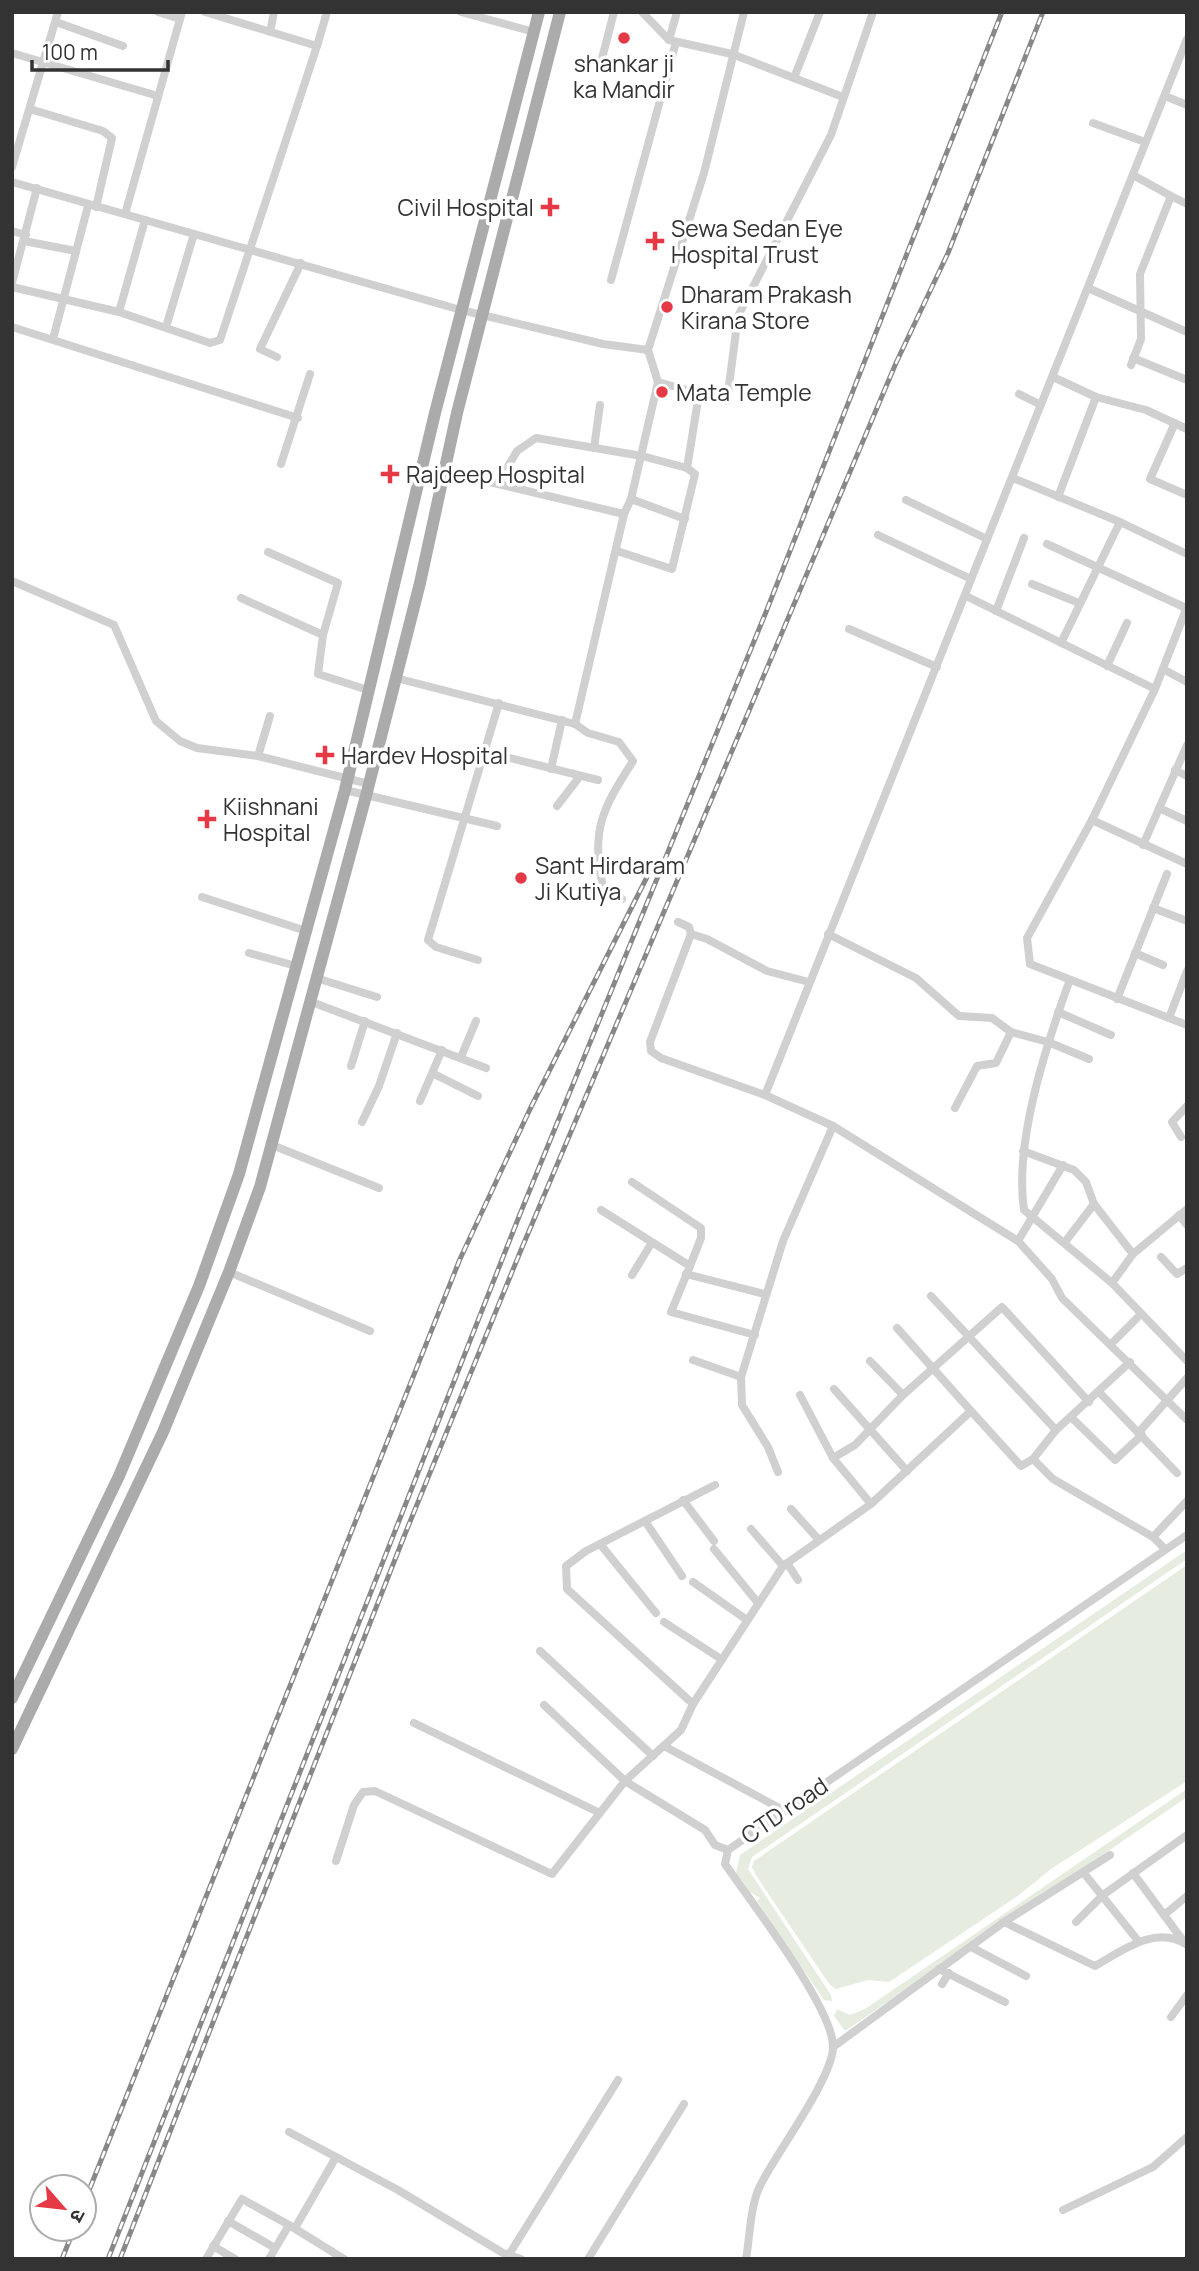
<svg xmlns="http://www.w3.org/2000/svg" width="1199" height="2271" viewBox="0 0 1199 2271" font-family="Manrope,'Noto Sans Devanagari',sans-serif">
<style>
.green{fill:#e6ecdf}
.lines{fill:none;stroke-linecap:round;stroke-linejoin:round}
.minor{stroke:#d0d0d0;stroke-width:8}
.primary{stroke:#ababab;stroke-width:12}
.rail-casing{stroke:#888;stroke-width:5}
.rail{stroke:#fff;stroke-width:2.5;stroke-dasharray:8;stroke-linecap:butt}
.poi-dot{fill:#e63946;stroke:#fff;stroke-width:2.5}
.labels{text-anchor:middle;dominant-baseline:central;stroke-width:7;stroke-linejoin:round;paint-order:stroke}
.poi-label{font-size:23px;fill:#333;stroke:#fff;text-anchor:start}
.street-label{font-size:23px;fill:#333;stroke:#fff}
</style>
<rect width="100%" height="100%" fill="#fff"/>
<g class="green">
<polygon points="1187,1550 1187,1559 752,1857 748,1869 831,1995 832,2001 824,2000 757,1901 760,1898 750,1892 736,1873 740,1855"/>
<polygon points="1187,1565 1187,1781 1051,1869 1019,1895 889,1982 868,1980 836,1989 830,1985 757,1877 752,1867 754,1861"/>
<polygon points="1187,1789 1187,1797 845,2031 834,2016 837,2009 850,2015 865,2009"/>
</g>
<g class="lines">
<g class="minor">
<polyline points="158,12 180,19"/>
<polyline points="205,12 317,46 327,12"/>
<polyline points="461,12 534,32"/>
<polyline points="642,12 669,40 732,54 843,97"/>
<polyline points="56,22 123,46"/>
<polyline points="270,32 274,12"/>
<polyline points="669,40 677,12"/>
<polyline points="12,53 158,96"/>
<polyline points="599,70 614,12"/>
<polyline points="794,78 820,12"/>
<polyline points="1165,96 1187,105"/>
<polyline points="30,109 103,131 112,138 96,207"/>
<polyline points="1093,123 1145,142"/>
<polyline points="12,167 58,12"/>
<polyline points="12,182 461,310 603,344 648,350"/>
<polyline points="1171,196 1187,204"/>
<polyline points="125,214 182,12"/>
<polyline points="12,231 26,235"/>
<polyline points="24,241 76,251"/>
<polyline points="611,280 676,42"/>
<polyline points="12,283 37,188"/>
<polyline points="12,287 119,312 210,343 220,340 317,46"/>
<polyline points="1088,288 1187,332"/>
<polyline points="119,312 145,220"/>
<polyline points="12,327 298,418"/>
<polyline points="166,327 194,234"/>
<polyline points="53,339 88,206"/>
<polyline points="277,357 260,349 301,263"/>
<polyline points="1133,358 1187,380"/>
<polyline points="1131,365 1141,339 1140,274 1171,196 1133,175"/>
<polyline points="1053,377 1096,397 1058,497"/>
<polyline points="658,382 727,401 738,316 831,135 873,12"/>
<polyline points="1019,394 1041,405"/>
<polyline points="1096,397 1146,410 1187,429"/>
<polyline points="1175,423 1150,479 1187,495"/>
<polyline points="594,448 600,405"/>
<polyline points="281,464 310,374"/>
<polyline points="443,471 624,514"/>
<polyline points="1013,478 1120,522 1187,554"/>
<polyline points="499,482 517,451 536,438 642,456 687,468 699,394"/>
<polyline points="631,499 685,519"/>
<polyline points="906,500 987,539"/>
<polyline points="878,535 971,579"/>
<polyline points="1047,544 1186,608"/>
<polyline points="617,551 672,569 695,474 687,468"/>
<polyline points="268,552 338,583 323,635 318,674 368,690"/>
<polyline points="12,581 114,625 156,721 180,741 197,748 258,756 369,784"/>
<polyline points="1032,584 1079,603"/>
<polyline points="966,596 1155,689"/>
<polyline points="241,598 323,635"/>
<polyline points="1187,607 1155,689 1092,820 1027,938 1030,964 1187,1025"/>
<polyline points="996,611 1024,538"/>
<polyline points="849,629 937,667"/>
<polyline points="1061,643 1120,522"/>
<polyline points="1107,666 1127,623"/>
<polyline points="1163,669 1187,682"/>
<path d="M 396,678 L 575,724 L 588,733 L 619,742 L 633,761 C 603,808 590,830 603,887 L 622,899"/>
<polyline points="575,724 624,514 631,499 658,382 648,350 704,173 744,12"/>
<polyline points="486,752 598,780"/>
<polyline points="258,756 270,716"/>
<polyline points="551,769 562,720"/>
<polyline points="1175,770 1187,776"/>
<polyline points="345,790 497,826"/>
<polyline points="557,806 580,776"/>
<polyline points="1159,808 1187,821"/>
<polyline points="1092,820 1187,864"/>
<polyline points="1143,845 1187,745"/>
<polyline points="202,897 306,931"/>
<polyline points="1153,908 1187,921"/>
<polyline points="678,922 689,927 691,934 650,1042 651,1051 661,1058 765,1095 833,1126 1018,1241 1052,1279 1062,1298 1187,1420"/>
<polyline points="691,934 707,939 767,971 809,982"/>
<polyline points="828,934 916,978 959,1016 992,1018 1011,1032 1048,1042 1089,1059"/>
<polyline points="249,953 296,966"/>
<polyline points="1135,953 1163,965"/>
<polyline points="478,960 436,947 428,940 499,703"/>
<polyline points="316,978 377,997"/>
<path d="M 1069,982 C 1046,1046 1014,1142 1024,1210 L 1112,1283 L 1187,1361"/>
<polyline points="1117,999 1167,874"/>
<polyline points="309,1001 486,1068"/>
<polyline points="1058,1012 1111,1035"/>
<polyline points="1169,1018 1187,971"/>
<polyline points="461,1057 476,1021"/>
<polyline points="351,1066 365,1021"/>
<polyline points="434,1074 478,1096"/>
<polyline points="765,1095 1187,39"/>
<polyline points="420,1101 442,1050"/>
<polyline points="955,1108 977,1066 996,1063 1011,1032"/>
<polyline points="362,1122 379,1086 397,1033"/>
<polyline points="1181,1137 1172,1122 1187,1106"/>
<polyline points="272,1145 379,1188"/>
<polyline points="1023,1151 1074,1170 1086,1182 1094,1204 1133,1254"/>
<polyline points="632,1182 701,1228 701,1238 690,1266"/>
<polyline points="601,1210 690,1266 671,1312 755,1335"/>
<polyline points="1179,1215 1187,1225"/>
<polyline points="1018,1241 1063,1165"/>
<polyline points="1065,1242 1094,1204"/>
<polyline points="1161,1257 1177,1274 1187,1268"/>
<polyline points="229,1272 370,1331"/>
<polyline points="686,1274 764,1294"/>
<polyline points="632,1275 651,1244"/>
<polyline points="1112,1283 1133,1254 1187,1209"/>
<polyline points="931,1296 1056,1430"/>
<polyline points="897,1328 971,1411"/>
<polyline points="1111,1344 1140,1315"/>
<polyline points="693,1360 741,1377"/>
<polyline points="870,1361 903,1395"/>
<polyline points="834,1389 907,1471"/>
<polyline points="1099,1392 1177,1473"/>
<polyline points="800,1395 833,1458 871,1504"/>
<polyline points="1071,1417 1115,1460 1142,1435"/>
<polyline points="1139,1432 1187,1378"/>
<polyline points="833,1458 855,1445 903,1395 1002,1307 1089,1402"/>
<polyline points="1033,1459 1053,1479 1153,1537 1165,1549"/>
<polyline points="778,1472 768,1447 742,1405 741,1377 783,1241 833,1126"/>
<polyline points="683,1500 714,1541"/>
<polyline points="791,1509 819,1540"/>
<polyline points="645,1521 682,1576"/>
<polyline points="751,1529 783,1566"/>
<polyline points="1153,1537 1187,1501"/>
<polyline points="600,1544 656,1613"/>
<polyline points="714,1549 758,1603"/>
<polyline points="787,1563 798,1580"/>
<polyline points="693,1582 747,1620"/>
<polyline points="664,1622 721,1659"/>
<polyline points="540,1651 653,1756"/>
<polyline points="693,1704 567,1589 566,1566 586,1551 715,1485"/>
<polyline points="544,1705 625,1781 705,1830 715,1845 728,1850"/>
<polyline points="414,1723 600,1813"/>
<polyline points="664,1746 783,1810"/>
<polyline points="336,1861 354,1805 363,1792 375,1791 552,1874 625,1781 681,1730 693,1704 783,1566 871,1504 971,1411 1021,1466 1033,1459 1056,1430 1130,1362"/>
<polyline points="1083,1872 1139,1942"/>
<polyline points="1133,1873 1184,1942"/>
<polyline points="1164,1915 1187,1896"/>
<polyline points="1004,1922 1110,1855"/>
<polyline points="1076,1922 1103,1895 1187,1835"/>
<polyline points="971,1947 1026,1976"/>
<polyline points="939,1969 1005,2002"/>
<polyline points="942,1984 949,1973"/>
<polyline points="1171,2017 1187,1995"/>
<path d="M 833,2047 L 1004,1922 L 1095,1966 C 1122,1951 1156,1924 1187,1945"/>
<polyline points="289,2132 398,2190 503,2253 521,2259"/>
<polyline points="1063,2210 1153,2167 1187,2137"/>
<polyline points="228,2221 275,2248"/>
<polyline points="295,2228 336,2157"/>
<polyline points="213,2246 235,2259"/>
<polyline points="510,2253 618,2080"/>
<polyline points="206,2259 242,2199 289,2225"/>
<polyline points="269,2259 289,2225 344,2259"/>
<polyline points="588,2259 684,2104"/>
<path d="M 746,2259 C 750,2237 750,2206 760,2186 C 774,2156 835,2076 833,2045 C 831,2005 751,1902 725,1864 L 728,1850 L 1187,1535"/>
</g>
<g class="primary">
<polyline points="12,1698 119,1476 199,1286 239,1174 345,790 435,413 539,12"/>
<polyline points="12,1749 163,1432 229,1272 260,1187 366,796 420,583 457,413 560,12"/>
</g>
<defs>
<g id="rail">
<polyline points="84,2203 460,1259 531,1107 652,867"/>
<polyline points="62,2259 74,2229"/>
<polyline points="108,2259 520,1214 766,612 1002,12"/>
<polyline points="120,2259 405,1534 521,1250 896,363 948,253 1043,12"/>
</g>
</defs>
<use href="#rail" class="rail-casing"/>
<use href="#rail" class="rail"/>
</g>
<g class="poi-dot">
<circle cx="624" cy="38" r="7"/>
<path d="M546.5 196.5h7v7h7v7h-7v7h-7v-7h-7v-7h7z"/>
<path d="M651.5 230.5h7v7h7v7h-7v7h-7v-7h-7v-7h7z"/>
<circle cx="667" cy="307" r="7"/>
<circle cx="662" cy="392" r="7"/>
<path d="M386.5 463.5h7v7h7v7h-7v7h-7v-7h-7v-7h7z"/>
<path d="M321.5 744.5h7v7h7v7h-7v7h-7v-7h-7v-7h7z"/>
<path d="M203.5 808.5h7v7h7v7h-7v7h-7v-7h-7v-7h7z"/>
<circle cx="521" cy="878" r="7"/>
</g>
<g class="labels">
<g class="poi-label">
<text x="624" y="63" text-anchor="middle">shankar ji<tspan x="624" dy="26">ka Mandir</tspan></text>
<text x="534" y="207" text-anchor="end">Civil Hospital</text>
<text x="671" y="228">Sewa Sedan Eye<tspan x="671" dy="26">Hospital Trust</tspan></text>
<text x="681" y="294">Dharam Prakash<tspan x="681" dy="26">Kirana Store</tspan></text>
<text x="676" y="392">Mata Temple</text>
<text x="406" y="474">Rajdeep Hospital</text>
<text x="341" y="755">Hardev Hospital</text>
<text x="223" y="806">Kiishnani<tspan x="223" dy="26">Hospital</tspan></text>
<text x="535" y="865">Sant Hirdaram<tspan x="535" dy="26">Ji Kutiya</tspan></text>
</g>
<g class="street-label">
<text transform="translate(784 1810) rotate(-34)">CTD road</text>
</g>
</g>
<rect width="1199" height="2271" fill="none" stroke="#333333" stroke-width="28"/>
<g transform="translate(63 2208) rotate(118)"><circle r="33" fill="#ffffff" stroke="#adadad" stroke-width="2"/>
<path d="M0-5L12 26L0 18L-12 26Z" fill="#e63946"/>
<text y="-10" font-size="19" font-weight="bold" text-anchor="middle" fill="#333333">उ</text>
</g>
<path d="M32 60v10h136v-10" fill="none" stroke="#333333" stroke-width="3.5"/>
<text x="42" y="60" font-size="21" fill="#333333" stroke="#ffffff" stroke-width="5" paint-order="stroke">100 m</text>
</svg>
